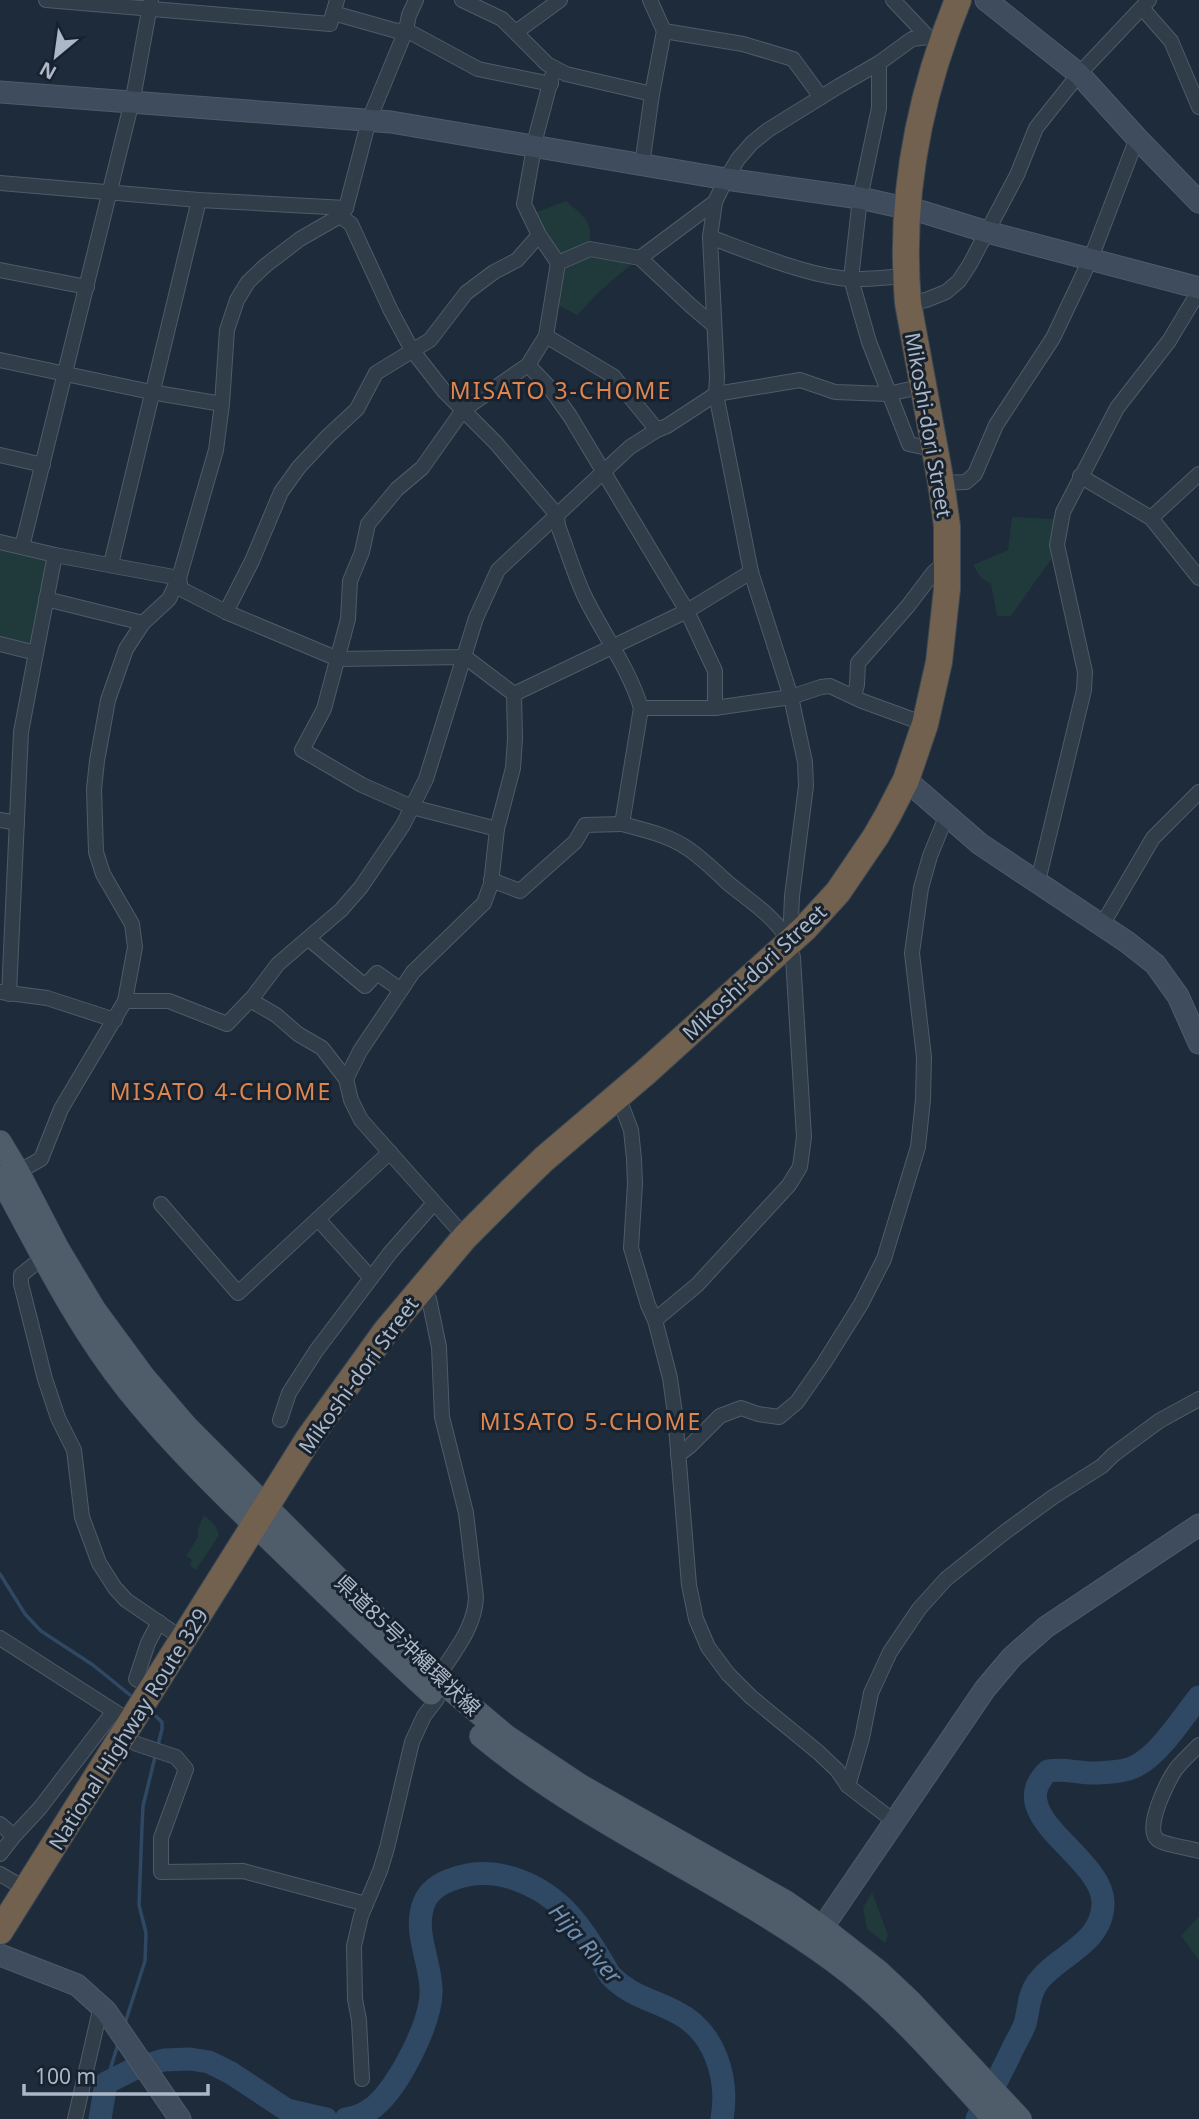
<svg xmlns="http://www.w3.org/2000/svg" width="1199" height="2119" viewBox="0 0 1199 2119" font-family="'Noto Sans','Noto Sans JP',sans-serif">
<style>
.green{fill:#20393b}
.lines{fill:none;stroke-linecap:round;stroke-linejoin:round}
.stream{stroke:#2f4863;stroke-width:3.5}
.river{stroke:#2f4863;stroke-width:23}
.street-casing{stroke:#4f5b68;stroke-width:16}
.secondary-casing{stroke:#4f5b68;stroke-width:23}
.primary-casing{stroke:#3b4653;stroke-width:24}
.highway-casing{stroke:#3c4854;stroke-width:28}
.street{stroke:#323d4a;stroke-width:14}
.secondary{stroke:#3f4c5d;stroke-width:21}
.primary{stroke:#4f5c6a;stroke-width:23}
.highway{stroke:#71614e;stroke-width:26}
.labels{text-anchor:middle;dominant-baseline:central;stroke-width:6;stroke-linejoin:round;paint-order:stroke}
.street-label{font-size:21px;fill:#acb8c7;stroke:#17222e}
.neighbourhood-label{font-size:23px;letter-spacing:2px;fill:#de8650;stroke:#17222e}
.water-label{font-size:23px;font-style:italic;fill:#7190b2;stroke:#17222e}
</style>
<rect width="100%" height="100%" fill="#1e2b3a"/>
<g class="green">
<path d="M 566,201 C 583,216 594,221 589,245 L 561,257 L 544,234 L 534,213 Z"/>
<polygon points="591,252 635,261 600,291 577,315 548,300 561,266"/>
<polygon points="1012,517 1057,519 1054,555 1011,616 997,616 991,584 981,578 973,565 1008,550"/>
<polygon points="0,542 55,555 36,653 0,644"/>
<polygon points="204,1515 215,1525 219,1535 196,1570 190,1566 192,1560 186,1556 198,1537 198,1529"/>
<polygon points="872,1892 888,1935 885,1943 867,1929 863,1908"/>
<polygon points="1199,1916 1199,1960 1181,1936"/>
</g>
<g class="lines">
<g class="stream">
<polyline points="0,1574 25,1614 41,1631 93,1665 135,1699"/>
<polyline points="149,1710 162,1722 162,1729 158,1745"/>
<polyline points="125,2023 145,1961 146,1933 139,1905 142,1827 143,1806 156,1753"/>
<polyline points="106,2083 118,2044"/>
</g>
<g class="river">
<polyline points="100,2119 106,2083 134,2069 164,2060 190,2059 209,2062 231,2073 287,2110 326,2119"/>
<path d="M 346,2119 C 355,2118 367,2113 375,2106 C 399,2086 433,2020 431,1988 C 430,1960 413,1931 424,1903 C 429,1890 443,1882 456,1878 C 494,1865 536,1882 564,1909 C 582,1927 597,1953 610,1975 C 630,1996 651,1999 676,2012 C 715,2031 729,2078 722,2119"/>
<path d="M 977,2119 C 989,2095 1002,2072 1013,2048 C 1017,2040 1022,2032 1025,2024 C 1029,2010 1028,1996 1037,1983 C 1057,1955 1102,1945 1103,1904 C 1105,1857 1000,1817 1048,1771 C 1065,1768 1081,1774 1098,1773 C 1109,1772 1125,1772 1136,1766 C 1160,1754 1182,1718 1199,1697"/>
</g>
<defs>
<g id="street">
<polyline points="46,0 330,24 337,0"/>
<path d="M 416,0 L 409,15 L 406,30 L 369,120 L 346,208 L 340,216 L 351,224 L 391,311 L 412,350 L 444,391 L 496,443 L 557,515 L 558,526 C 567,549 574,574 585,597 C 603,634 629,668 641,708 L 622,824 C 644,830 668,835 687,848 C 702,858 715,871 728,883 C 752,903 772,914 790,942"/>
<polyline points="462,0 502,19 547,64 566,74 652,94"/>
<polyline points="893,0 928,37"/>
<polyline points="1142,8 1171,41 1199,107"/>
<polyline points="333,13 397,31 406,30 478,69 551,84"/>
<polyline points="664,31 743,44 793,59 821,97"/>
<polyline points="516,32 560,0"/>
<polyline points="879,63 879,108 860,198 851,279 869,342 909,444 936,450"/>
<polyline points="552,76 536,136 524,204 539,235 558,263"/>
<polyline points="642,165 652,94 664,31 650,0"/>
<polyline points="0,183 199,200 346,208"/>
<path d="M 710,237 C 750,252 798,272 840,278 C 861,281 884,277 906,276"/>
<polyline points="640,258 715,202"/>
<polyline points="0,270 87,287"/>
<polyline points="908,303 926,300 946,292 959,281 970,264 1017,175 1036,128 1079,74 1149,0"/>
<polyline points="546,336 613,376 657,430"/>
<polyline points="0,360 151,392 222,404"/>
<polyline points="528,365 550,388 570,416 687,611 715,671 715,708"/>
<polyline points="0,455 43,465"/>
<polyline points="1080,476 1151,518 1199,578"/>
<polyline points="941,483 966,482 975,474 996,425 1053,338 1091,258 1137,138"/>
<polyline points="1151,518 1199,474"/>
<polyline points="0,542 55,555 179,578 181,589 226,612 338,659 465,657 514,694 687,611 751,572"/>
<polyline points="22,547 134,93 151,0"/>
<polyline points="111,564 199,200"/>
<polyline points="46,599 143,623"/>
<polyline points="226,612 252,561 281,492 299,467 328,436 357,409 376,373 430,340 466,293 494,272 517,260 539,235"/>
<polyline points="0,644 36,653 21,732 9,994"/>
<polyline points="36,653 55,555"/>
<polyline points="854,696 857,685 858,663 908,606 933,573 947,560"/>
<polyline points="641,708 715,708 791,697 821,687 830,686 862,701 925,724"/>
<polyline points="0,820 17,823"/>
<polyline points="497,829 412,807 362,785 302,750 324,709 348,619 350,581 362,552 368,524 397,489 422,468 463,410 528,365 546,336 558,263 590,249 640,258 690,305 711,323 714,320"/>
<polyline points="491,880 520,891 575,842 585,825 622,824"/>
<polyline points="1038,881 1084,690 1085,672 1057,545 1063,512 1117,408 1169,341 1199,291"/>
<polyline points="1102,925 1153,838 1199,792"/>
<polyline points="309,939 365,986 377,973 401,990"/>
<polyline points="1,992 47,998 115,1020"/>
<polyline points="250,1000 276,1015 298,1034 322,1048 346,1079 351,1100 361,1120 465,1237"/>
<polyline points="125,1001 169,1001 227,1024 253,997 278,964 341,910 361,887 403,825 426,779 476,618 498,570 630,447 657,430 667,426 716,394 800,380 835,392 888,394 924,386"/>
<polyline points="346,1079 360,1051 413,972 484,903 491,884 497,829 513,768 515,739 514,694"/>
<polyline points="618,1096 631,1130 634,1159 635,1184 631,1248 648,1305 655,1320 670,1378 675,1414 689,1585 696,1619 708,1647 728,1674 751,1697 818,1752 837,1770 848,1786 895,1822"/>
<polyline points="18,1172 41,1159 61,1109 125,1001 135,947 132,924 103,874 96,852 94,789 97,761 108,700 126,649 143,623 169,599 179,578 216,450 222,404 227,330 237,300 248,282 266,265 300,239 340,216"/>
<polyline points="161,1204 238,1293 390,1152"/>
<polyline points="318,1219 371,1278"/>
<polyline points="42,1258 21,1275 21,1284 45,1379 58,1418 74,1450 82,1517 99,1563 115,1588 126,1600 183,1639"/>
<path d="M 420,1289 L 429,1299 L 439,1347 L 442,1417 L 466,1513 L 476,1597 C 475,1628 453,1653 437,1678"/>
<polyline points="655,1320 697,1285 789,1185 800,1167 804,1137 793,958 790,942 792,896 806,786 805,762 791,697 751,572 716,394 717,377 710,237 715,202 726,179 738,159 752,143 768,130 839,86 879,63 912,39 928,37 942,43"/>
<polyline points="280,1420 289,1393 316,1351 390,1253 434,1203"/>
<polyline points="678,1455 690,1446 720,1416 741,1408 758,1414 779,1417 797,1402 824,1363 861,1304 884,1259 918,1147 923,1100 924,1057 912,953 921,888 930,856 946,817"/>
<polyline points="0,1638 120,1715"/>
<polyline points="142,1682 136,1679 148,1643 159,1622"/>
<polyline points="122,1735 137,1744 176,1757 186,1769 161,1838 161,1872 243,1871 366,1904"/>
<path d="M 1199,1745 C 1191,1753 1183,1760 1176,1769 C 1168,1780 1144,1828 1157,1839 C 1163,1845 1190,1848 1199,1851"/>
<polyline points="848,1786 862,1738 871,1693 890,1652 919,1609 946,1579 1005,1532 1053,1497 1102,1466 1113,1455 1159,1421 1199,1399"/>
<polyline points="0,1824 14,1836"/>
<polyline points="0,1854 14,1836 40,1808 114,1711"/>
<polyline points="0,1874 27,1890"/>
<polyline points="362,2079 359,2020 355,1999 354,1946 361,1916 380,1871 387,1848 412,1742 424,1716 437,1699"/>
<polyline points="75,2119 101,2006"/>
</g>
<g id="secondary">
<polyline points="986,0 1079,74 1137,138 1199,202"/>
<polyline points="0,92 391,122 726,179 860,198 923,212 987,232 1199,288"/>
<polyline points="906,780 980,844 1127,942 1155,964 1178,996 1199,1043"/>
<polyline points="814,1940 985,1689 1012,1657 1046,1627 1199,1525"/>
<polyline points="0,1955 77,1985 106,2011 180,2119"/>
</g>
<g id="primary">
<polyline points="0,1142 18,1172 58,1249 94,1309 144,1377 186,1426 437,1678 506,1736 581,1786 786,1902 823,1928 878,1971 911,2002 1020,2119"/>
<path d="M 0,1177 C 40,1250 76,1325 128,1390 C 167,1439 210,1482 255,1525 C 313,1581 371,1638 431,1693"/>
<path d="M 481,1736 C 589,1826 722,1879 835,1962 C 895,2006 944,2065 994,2119"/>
</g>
<path id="highway" d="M 0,1931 L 309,1438 L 386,1331 L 465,1237 L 511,1191 L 544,1159 L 646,1072 L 805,928 L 838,892 L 876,836 L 888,815 L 906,780 L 925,724 L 939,662 L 947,589 L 947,526 L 941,483 L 908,303 C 899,199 919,96 958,0"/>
</defs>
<use href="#street" class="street-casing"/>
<use href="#secondary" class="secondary-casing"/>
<use href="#primary" class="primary-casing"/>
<use href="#highway" class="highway-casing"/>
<use href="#street" class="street"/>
<use href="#secondary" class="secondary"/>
<use href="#primary" class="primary"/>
<use href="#highway" class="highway"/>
</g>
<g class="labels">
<g class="street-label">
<text transform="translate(929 425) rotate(80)">Mikoshi-dori Street</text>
<text transform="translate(754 972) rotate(-43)">Mikoshi-dori Street</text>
<text transform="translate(358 1375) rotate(-54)">Mikoshi-dori Street</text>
<text transform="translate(408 1645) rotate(44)">県道85号沖縄環状線</text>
<text transform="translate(128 1729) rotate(-58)">National Highway Route 329</text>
</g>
<g class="neighbourhood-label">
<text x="561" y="390">MISATO 3-CHOME</text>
<text x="221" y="1091">MISATO 4-CHOME</text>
<text x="591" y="1421">MISATO 5-CHOME</text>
</g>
<g class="water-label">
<text transform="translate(586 1943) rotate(49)">Hija River</text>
</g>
</g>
<g transform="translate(56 56) rotate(209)" stroke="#17222e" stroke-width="5" paint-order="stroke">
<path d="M0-5L12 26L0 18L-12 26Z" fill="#acb8c7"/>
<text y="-10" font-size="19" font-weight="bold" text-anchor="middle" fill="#acb8c7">N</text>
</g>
<path d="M24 2084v10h184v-10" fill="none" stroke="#acb8c7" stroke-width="3.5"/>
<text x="35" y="2084" font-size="21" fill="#acb8c7" stroke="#17222e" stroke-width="5" paint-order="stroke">100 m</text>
</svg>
